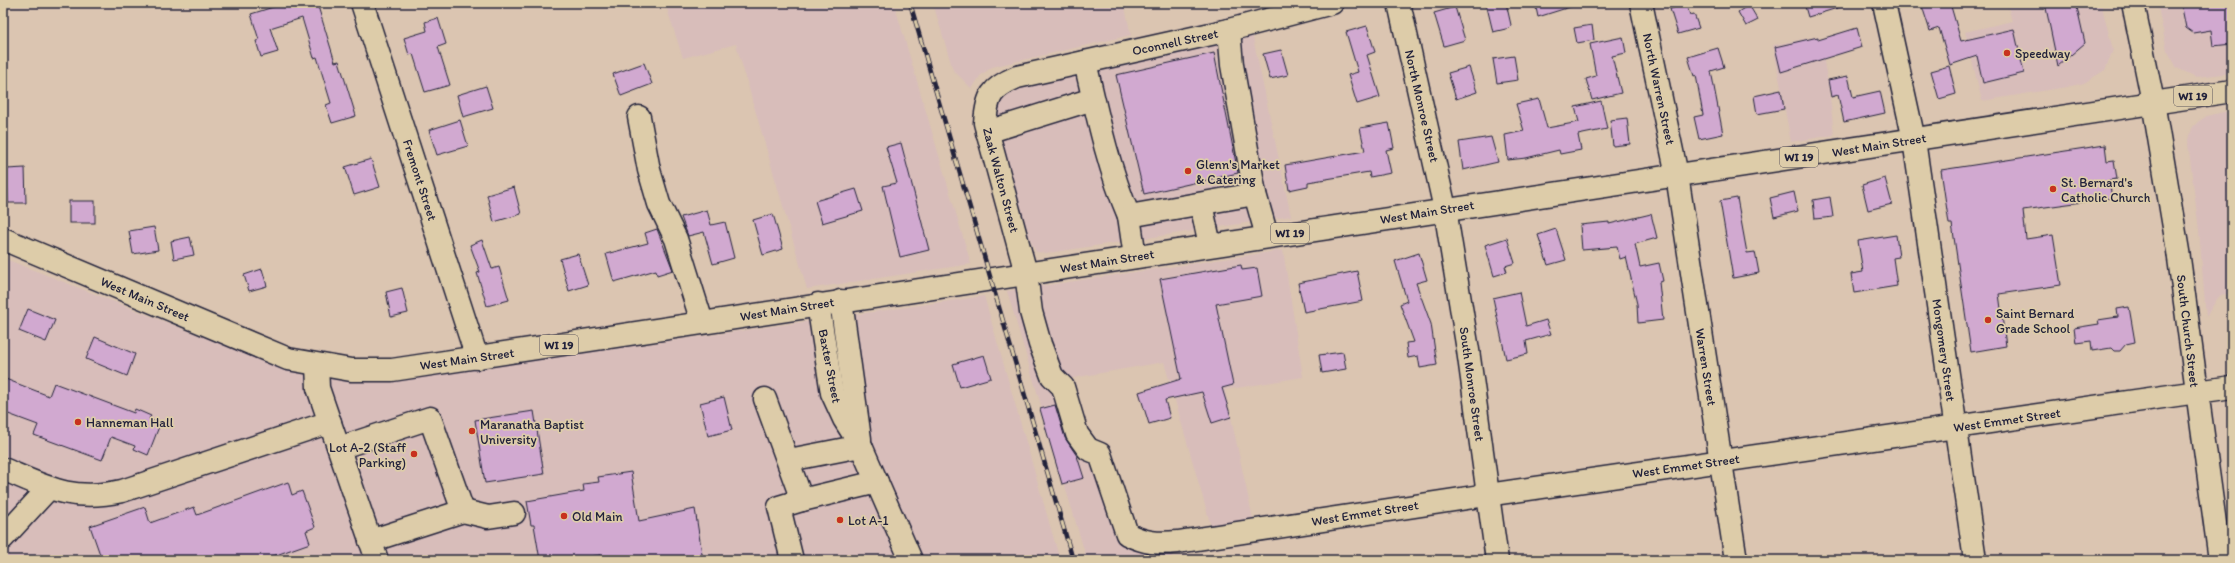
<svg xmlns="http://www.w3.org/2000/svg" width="2235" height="563" viewBox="0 0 2235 563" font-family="Itim,sans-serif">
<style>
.built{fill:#d8bdba}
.building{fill:#d1a9d0;stroke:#22223b}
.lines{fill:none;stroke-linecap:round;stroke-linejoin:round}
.minor-casing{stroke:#22223b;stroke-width:25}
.major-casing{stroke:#22223b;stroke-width:25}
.minor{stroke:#ddcca9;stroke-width:22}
.major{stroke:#ddcca9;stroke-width:22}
.rail-casing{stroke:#22223b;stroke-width:4.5}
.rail{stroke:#ddcca9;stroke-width:3;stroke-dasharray:9;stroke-linecap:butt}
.poi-dot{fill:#c8321e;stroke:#ddcca9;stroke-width:1.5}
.labels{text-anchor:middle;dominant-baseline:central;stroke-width:3.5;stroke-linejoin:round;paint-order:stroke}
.shield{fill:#ddcca9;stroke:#5a555c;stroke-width:1}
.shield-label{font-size:12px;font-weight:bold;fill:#22223b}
.street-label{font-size:13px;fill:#22223b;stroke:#ddcca9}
.poi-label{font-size:13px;fill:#22223b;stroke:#ddcca9;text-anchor:start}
</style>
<rect width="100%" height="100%" fill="#dbc5b1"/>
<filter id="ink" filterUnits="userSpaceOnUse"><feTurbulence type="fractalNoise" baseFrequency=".025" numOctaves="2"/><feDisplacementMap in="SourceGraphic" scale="8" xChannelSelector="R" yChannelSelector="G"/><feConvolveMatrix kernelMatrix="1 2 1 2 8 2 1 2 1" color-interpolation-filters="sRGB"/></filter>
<g filter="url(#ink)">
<g class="built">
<polygon points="665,3 894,3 971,264 807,289 736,44 683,58"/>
<polygon points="933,3 1124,3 1131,35 992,67 980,76 972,89 953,70"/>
<polygon points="2007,3 2101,3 2113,50 2105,70 2084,83 2067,87 1982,101 1965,32 2012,21"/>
<polygon points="2157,3 2232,3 2232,73 2196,77 2177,68 2167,50"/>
<polygon points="1252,33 1291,216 1048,253 1036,252 1031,242 992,112 1004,87"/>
<polygon points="1819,36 1829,88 1834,135 1791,142 1773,45"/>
<polygon points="2232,110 2232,293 2221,295 2217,299 2206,317 2199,230 2188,144 2192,128 2199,121 2207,116"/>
<polygon points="1283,250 1303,377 1225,390 1253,519 1211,526 1164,362 1067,379 1112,516 1142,551 1171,554 1172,560 1087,560 1007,291"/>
<polygon points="3,258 288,370 357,381 380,381 426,376 984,296 1060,560 3,560"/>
</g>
<g class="building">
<polygon points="286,3 317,3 335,62 339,61 356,116 332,123 326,105 331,103 317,57 314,58 302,18 270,28 278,52 261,57 256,41 259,40 251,14"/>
<polygon points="1486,3 1506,3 1511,25 1510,28 1493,32"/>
<polygon points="1535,3 1573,3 1573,6 1538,17"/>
<polygon points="1804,3 1844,3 1844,6 1808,17"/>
<polygon points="1921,3 1950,3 1961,41 2014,29 2024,73 1983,83 1977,56 1950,65 1939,28 1930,31"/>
<polygon points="2045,3 2076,3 2085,43 2058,66"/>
<polygon points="2181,3 2232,3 2232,44 2213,46 2211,30 2193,33 2186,28"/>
<polygon points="1686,4 1690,15 1694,14 1699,28 1678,34 1670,9"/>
<polygon points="1749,5 1758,20 1746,26 1738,12"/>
<polygon points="1455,7 1465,40 1444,46 1434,13"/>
<polygon points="438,18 446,44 438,47 450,85 425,92 413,54 409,55 404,38 427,31 425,22"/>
<polygon points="1592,25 1594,40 1577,43 1574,28"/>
<polygon points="1367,26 1375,52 1367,55 1380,97 1357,104 1348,75 1358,72 1346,32"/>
<polygon points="1857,28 1862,47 1781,72 1775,47 1818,37 1818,40"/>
<polygon points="1623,37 1626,53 1612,56 1621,93 1592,100 1586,79 1596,76 1590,44"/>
<polygon points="1718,48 1724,67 1711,71 1723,134 1699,139 1694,117 1703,115 1696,75 1694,76 1688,57"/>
<polygon points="1281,50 1288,75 1270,79 1263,54"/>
<polygon points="1214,53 1238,173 1144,194 1116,75"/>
<polygon points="1514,56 1518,80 1497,83 1493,59"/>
<polygon points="644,63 652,84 621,96 613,74"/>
<polygon points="1949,66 1956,94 1939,99 1931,71"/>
<polygon points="1469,67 1477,92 1456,99 1448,73"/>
<polygon points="1848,76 1853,97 1880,91 1885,113 1844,122 1838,95 1831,97 1828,80"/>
<polygon points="486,86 493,108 463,117 457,95"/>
<polygon points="1781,90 1784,109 1757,114 1754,96"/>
<polygon points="1539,99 1547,128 1579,122 1575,107 1601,101 1607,129 1578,135 1581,150 1560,154 1559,150 1526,158 1508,160 1505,135 1524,131 1516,104"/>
<polygon points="1627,118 1630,144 1613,146 1610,120"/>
<polygon points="460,120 468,146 437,155 429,130"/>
<polygon points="1389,123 1394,148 1386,150 1391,173 1370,177 1369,172 1308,182 1308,186 1289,190 1285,165 1365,151 1360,128"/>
<polygon points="1491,137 1498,162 1463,170 1459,142"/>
<polygon points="901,143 929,250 900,257 883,186 897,183 886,147"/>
<polygon points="2105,145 2107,161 2114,160 2117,179 2109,180 2112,198 2023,210 2026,239 2053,235 2061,285 1999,294 2006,346 1971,352 1952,224 1949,224 1941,170"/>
<polygon points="371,159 380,187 354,195 345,167"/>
<polygon points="25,168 26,203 8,203 7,169"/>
<polygon points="1885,178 1892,204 1868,210 1862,185"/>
<polygon points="514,187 521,214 494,222 487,195"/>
<polygon points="856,189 863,211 822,223 815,201"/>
<polygon points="1794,192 1798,211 1774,217 1770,198"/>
<polygon points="1830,197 1833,217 1815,219 1813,200"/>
<polygon points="1737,198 1747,253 1755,252 1759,273 1733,278 1720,201"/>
<rect x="69" y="201" width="26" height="22"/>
<polygon points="707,210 711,225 725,222 734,258 713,264 704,232 688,236 681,217"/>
<polygon points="773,214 783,249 763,255 753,220"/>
<polygon points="1651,214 1657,238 1635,244 1640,267 1659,263 1663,281 1659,282 1663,320 1638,323 1637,304 1626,257 1620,259 1617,247 1582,250 1580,225 1609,222 1609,224"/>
<polygon points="154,227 158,250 133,254 129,231"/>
<polygon points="657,229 673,270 657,275 656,270 614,282 606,254 648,243 645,233"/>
<polygon points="1556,229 1566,260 1548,265 1538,235"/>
<polygon points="1896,235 1899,257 1893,258 1897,286 1854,293 1851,274 1863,272 1858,241"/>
<polygon points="190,237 194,255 174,259 171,241"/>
<polygon points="1507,238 1515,263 1505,266 1507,272 1494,276 1485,245"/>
<polygon points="482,240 492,269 499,267 509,300 487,306 477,273 480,272 470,245"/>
<polygon points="1419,253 1427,280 1416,283 1431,324 1437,365 1420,368 1418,356 1408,358 1406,343 1414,342 1400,304 1407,301 1395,261"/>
<polygon points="578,254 588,285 569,291 560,259"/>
<polygon points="1241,265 1242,270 1257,268 1262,296 1216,304 1233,385 1222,388 1231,417 1212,423 1202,392 1165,400 1170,418 1149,424 1139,392 1181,379 1160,279"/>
<polygon points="262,269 267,286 249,291 244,275"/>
<polygon points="1357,271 1363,301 1304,312 1298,283"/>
<polygon points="402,288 408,313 391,317 386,292"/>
<polygon points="1519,292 1526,326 1546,320 1551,334 1526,341 1528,354 1506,359 1493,298"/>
<polygon points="2129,307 2135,342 2126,344 2120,351 2114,351 2111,348 2092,351 2091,341 2076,343 2074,328 2099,324 2098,320 2118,317 2117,309"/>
<polygon points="28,309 55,320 46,342 19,331"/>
<polygon points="95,337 135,354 127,376 86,359"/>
<polygon points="1343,352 1346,369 1322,373 1319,355"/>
<polygon points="984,355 991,378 960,387 953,364"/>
<polygon points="3,378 49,396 54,383 134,413 135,409 151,416 149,419 160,424 148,455 134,449 135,446 111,437 102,460 34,435 38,425 3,412"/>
<polygon points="724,397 732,430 708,436 700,403"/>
<polygon points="1055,405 1065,438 1077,456 1084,478 1062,484 1040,409"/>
<polygon points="534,411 544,474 485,483 475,420"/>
<polygon points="631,472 639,521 695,509 703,560 602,560 601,555 569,560 540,560 534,525 531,525 527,501 584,491 583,484 599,482 598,477"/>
<polygon points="288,482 292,495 302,491 315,527 306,531 310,543 262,560 102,560 90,526 145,507 150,523 194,507 197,515"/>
</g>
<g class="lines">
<defs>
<g id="minor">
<polyline points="362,3 477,358"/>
<path d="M 1332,3 L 1229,30 L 1017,77 C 991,88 987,96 985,123 L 1026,273 L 1031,312 L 1040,344 L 1052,376 L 1063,387 L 1077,434 L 1088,449 L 1100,454 L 1127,534 C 1145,543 1158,544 1178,542 L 1487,495 L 2232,387"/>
<polyline points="1399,3 1445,209 1468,350 1497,560"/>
<polyline points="1641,3 1677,175 1736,560"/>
<polyline points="1884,3 1914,140"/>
<polyline points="1229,30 1232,65 1255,194"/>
<path d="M 1085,62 C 1097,114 1108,167 1129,216"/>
<polyline points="639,117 649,170 659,204 676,239 702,322"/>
<polyline points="987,132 1093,99"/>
<polyline points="1201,204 1210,245"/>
<polyline points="1135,257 1129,216 1255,194 1267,236"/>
<polyline points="841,301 860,439"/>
<polyline points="818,304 832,393 844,419 861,446 911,560"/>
<polyline points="317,365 318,388 377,560"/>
<polyline points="765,399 802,500 779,507 792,560"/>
<polyline points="339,448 430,418 463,511 370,541"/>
<polyline points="789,460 861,446"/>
<path d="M 3,469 C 48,488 72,502 122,491 L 330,422"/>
<polyline points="802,500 877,482"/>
<polyline points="463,511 488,517 514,513"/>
<polyline points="3,538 49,488"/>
</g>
<g id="major">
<polyline points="2133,3 2153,102 2178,251 2220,560"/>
<polyline points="1914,140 1975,560"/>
<polyline points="3,239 288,359 351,370 392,370 2232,91"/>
</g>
</defs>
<use href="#minor" class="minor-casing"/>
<use href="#major" class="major-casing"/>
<use href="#minor" class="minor"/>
<use href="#major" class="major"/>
<defs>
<polyline id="rail" points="910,3 1073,560"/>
</defs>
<use href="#rail" class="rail-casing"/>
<use href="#rail" class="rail"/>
</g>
</g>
<g class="poi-dot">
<circle cx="2007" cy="53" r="4"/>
<circle cx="1188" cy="171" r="4"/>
<circle cx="2053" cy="189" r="4"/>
<circle cx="1988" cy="320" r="4"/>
<circle cx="78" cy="422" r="4"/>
<circle cx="472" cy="431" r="4"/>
<circle cx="414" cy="454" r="4"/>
<circle cx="564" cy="516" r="4"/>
<circle cx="840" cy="520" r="4"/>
</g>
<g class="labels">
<g class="shield">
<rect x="2174" y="86" width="38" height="20" rx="3"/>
<rect x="1780" y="147" width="38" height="20" rx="3"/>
<rect x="1271" y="223" width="38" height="20" rx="3"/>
<rect x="540" y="335" width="38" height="20" rx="3"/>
</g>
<g class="shield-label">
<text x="2193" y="96">WI 19</text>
<text x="1799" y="157">WI 19</text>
<text x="1290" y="233">WI 19</text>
<text x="559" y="345">WI 19</text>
</g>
<g class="street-label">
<text transform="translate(1175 42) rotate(-12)">Oconnell Street</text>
<text transform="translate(1659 89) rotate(78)">North Warren Street</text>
<text transform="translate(1422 106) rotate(77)">North Monroe Street</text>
<text transform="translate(1879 145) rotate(-9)">West Main Street</text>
<text transform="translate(420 180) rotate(72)">Fremont Street</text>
<text transform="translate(1001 180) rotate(75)">Zaak Walton Street</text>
<text transform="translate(1427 212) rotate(-9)">West Main Street</text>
<text transform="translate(1107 261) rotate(-9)">West Main Street</text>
<text transform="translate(145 299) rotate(23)">West Main Street</text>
<text transform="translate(787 309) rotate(-9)">West Main Street</text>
<text transform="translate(2188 331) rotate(83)">South Church Street</text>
<text transform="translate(1944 350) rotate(82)">Mongomery Street</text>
<text transform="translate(467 359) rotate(-8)">West Main Street</text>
<text transform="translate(830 366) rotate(79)">Baxter Street</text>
<text transform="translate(1706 367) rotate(81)">Warren Street</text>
<text transform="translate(1472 384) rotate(82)">South Monroe Street</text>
<text transform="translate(2007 420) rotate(-8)">West Emmet Street</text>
<text transform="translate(1686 466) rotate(-8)">West Emmet Street</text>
<text transform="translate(1365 513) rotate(-9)">West Emmet Street</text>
</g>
<g class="poi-label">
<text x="2015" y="53">Speedway</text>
<text x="1196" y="164">Glenn's Market<tspan x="1196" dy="15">&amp; Catering</tspan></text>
<text x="2061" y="182">St. Bernard's<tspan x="2061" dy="15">Catholic Church</tspan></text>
<text x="1996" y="313">Saint Bernard<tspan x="1996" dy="15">Grade School</tspan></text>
<text x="86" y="422">Hanneman Hall</text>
<text x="480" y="424">Maranatha Baptist<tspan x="480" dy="15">University</tspan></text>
<text x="406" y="447" text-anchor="end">Lot A-2 (Staff<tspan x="406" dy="15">Parking)</tspan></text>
<text x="572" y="516">Old Main</text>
<text x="848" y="520">Lot A-1</text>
</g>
</g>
<rect width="2235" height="563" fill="none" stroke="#ddcca9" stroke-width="16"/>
<rect x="8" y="8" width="2219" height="547" fill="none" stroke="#22223b" stroke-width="1.5" filter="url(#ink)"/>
</svg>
